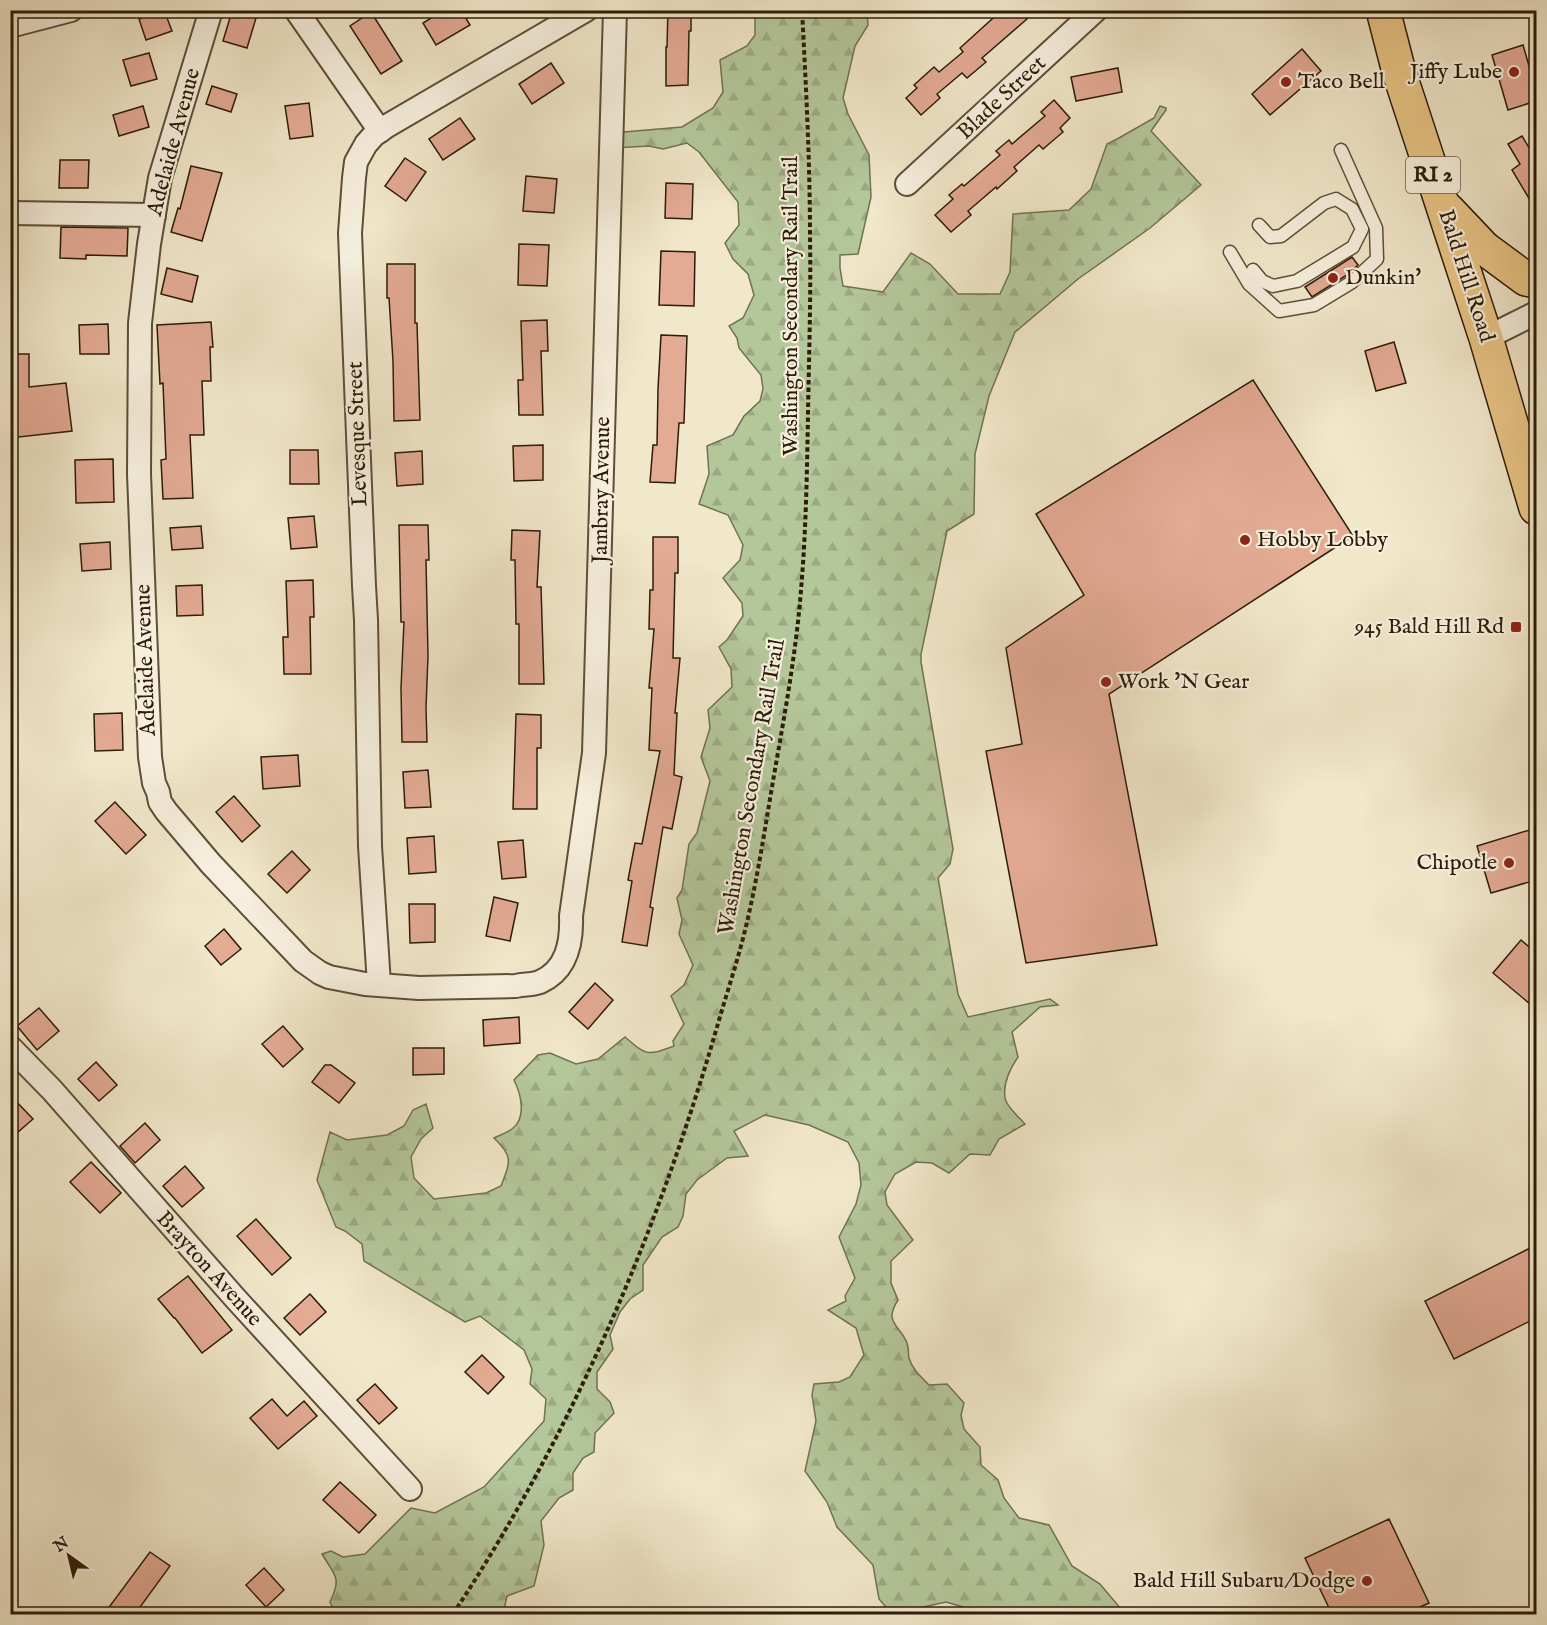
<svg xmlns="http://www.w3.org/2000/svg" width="1547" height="1625" viewBox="0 0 1547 1625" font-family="'IM FELL English',serif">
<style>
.forest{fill:url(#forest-firs);stroke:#707252;stroke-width:1.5}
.building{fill:#e3aa94;stroke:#2c1c08;stroke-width:1.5}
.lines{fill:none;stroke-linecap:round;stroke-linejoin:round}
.service-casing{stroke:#5d4f38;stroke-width:15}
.minor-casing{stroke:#5d4f38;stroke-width:26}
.primary-casing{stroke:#2c1c08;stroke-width:36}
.path{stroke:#2c1c08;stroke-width:4;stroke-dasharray:4.5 3;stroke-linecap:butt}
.service{stroke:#f6efdd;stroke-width:12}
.minor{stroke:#f6efdd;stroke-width:22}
.primary{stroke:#e8c485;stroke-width:33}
.poi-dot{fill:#8f2418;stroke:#f6efdd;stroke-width:2}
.labels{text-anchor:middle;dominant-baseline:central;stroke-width:4.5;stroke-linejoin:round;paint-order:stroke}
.shield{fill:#f6efdd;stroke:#695b48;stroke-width:1.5}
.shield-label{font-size:21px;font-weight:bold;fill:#2c1c08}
.poi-label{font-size:22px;fill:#2c1c08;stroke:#f6efdd;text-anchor:end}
.street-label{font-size:22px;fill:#2c1c08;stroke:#f6efdd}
</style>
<defs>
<pattern id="forest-firs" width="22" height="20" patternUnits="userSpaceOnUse" patternTransform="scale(1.5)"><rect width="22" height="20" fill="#b4c79b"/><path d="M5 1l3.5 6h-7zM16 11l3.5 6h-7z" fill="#9baa84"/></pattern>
</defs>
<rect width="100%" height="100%" fill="#f1e7ca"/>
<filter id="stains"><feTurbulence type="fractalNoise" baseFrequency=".00333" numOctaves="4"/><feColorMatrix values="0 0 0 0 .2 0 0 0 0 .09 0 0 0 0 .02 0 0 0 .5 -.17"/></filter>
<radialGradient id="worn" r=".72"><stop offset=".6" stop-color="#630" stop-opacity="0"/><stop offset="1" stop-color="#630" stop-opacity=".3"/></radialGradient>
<path class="forest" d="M 752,11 L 867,11 L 868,25 L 855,46 L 843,98 L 848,114 L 869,155 L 871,197 L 858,254 L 840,255 L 840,268 L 843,286 L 883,292 L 911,253 L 930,264 L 958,294 L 1000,294 L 1010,272 L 1013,214 L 1069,210 L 1091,189 L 1107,144 L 1119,138 L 1154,118 L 1160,106 L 1166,108 L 1166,110 L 1151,131 L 1201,185 L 1150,228 L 1078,279 L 1015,332 L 989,396 L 975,454 L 974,514 L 947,531 L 921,654 L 921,662 L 953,849 L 950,864 L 938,878 L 958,994 L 968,1017 L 1050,999 L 1058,1005 L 1040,1007 L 1012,1032 L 1018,1057 C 1010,1069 1001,1086 1006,1101 C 1009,1109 1019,1117 1025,1124 L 999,1139 L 990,1155 L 970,1154 L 949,1173 L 932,1163 L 916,1162 L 895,1174 L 885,1192 L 887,1205 L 913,1240 L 891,1261 L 891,1283 L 898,1300 C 883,1323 900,1325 907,1343 C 909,1348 908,1353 909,1358 C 912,1369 921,1377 929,1385 L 947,1384 L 964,1403 L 961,1415 L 964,1429 L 980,1447 L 981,1465 L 998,1480 L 1004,1498 L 1019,1518 L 1049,1525 L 1072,1566 L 1100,1584 L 1121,1609 L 1128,1614 L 968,1614 L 963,1607 L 946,1602 L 914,1609 L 907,1614 L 892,1614 L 879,1599 L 873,1565 L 837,1527 L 827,1502 L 805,1471 L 816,1421 L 812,1395 L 814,1384 L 839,1382 L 850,1377 L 864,1355 L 856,1328 L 828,1310 L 846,1301 L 845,1296 L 855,1278 L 839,1237 L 856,1204 L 861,1185 L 859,1163 L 848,1142 L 809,1125 L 765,1115 L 734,1131 L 748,1156 L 727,1158 L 697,1180 L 686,1194 L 683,1216 L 678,1227 L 662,1237 L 643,1265 L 643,1290 L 630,1299 L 620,1312 L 610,1335 L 613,1349 L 597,1372 L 597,1389 L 610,1402 L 614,1413 L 595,1433 L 594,1452 L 583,1458 L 573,1473 L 573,1490 L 559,1498 L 541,1521 L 544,1545 L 534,1586 L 507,1596 L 503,1614 L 336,1614 L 330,1602 C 342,1577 335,1576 322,1554 L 331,1551 L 343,1557 L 365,1554 L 411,1508 L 435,1513 L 484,1487 L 544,1421 L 546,1399 L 530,1384 L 532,1369 L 524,1350 L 480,1316 L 465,1322 L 364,1261 L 362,1244 L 345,1231 L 336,1227 L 317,1180 L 330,1132 L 347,1140 L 387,1135 L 404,1126 L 413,1110 L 426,1104 L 433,1128 L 421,1139 L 411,1157 L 414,1178 L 434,1199 L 486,1193 L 501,1186 C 510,1162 514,1157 494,1138 C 500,1135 507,1133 512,1129 C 527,1118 521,1094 514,1080 L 538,1055 L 550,1053 L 576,1064 L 598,1059 L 625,1037 C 647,1056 647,1056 674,1046 L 673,1041 L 684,1024 L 671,996 L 684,985 L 693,965 L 679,934 L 682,920 L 677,898 L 682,890 L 689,844 L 697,833 L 710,781 L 701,757 L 710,728 L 708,710 L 732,687 L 731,669 L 719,647 L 727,640 L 743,616 L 742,603 L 723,578 L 740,560 L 743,545 L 728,515 L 699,504 L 709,474 L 707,446 L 733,435 L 744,416 L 760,401 L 763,389 L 761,375 L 739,348 L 737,338 L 729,326 L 743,318 L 754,295 L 748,274 L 733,259 L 725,243 L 739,225 L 738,202 L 699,152 L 687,143 L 663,149 L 649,146 L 613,148 L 613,133 L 682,127 L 713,108 L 723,92 L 720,60 L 747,46 L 755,35 L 755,16 Z"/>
<g class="building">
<polygon points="161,10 164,10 172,31 146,40 139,19"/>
<polygon points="444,10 461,10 470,25 436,45 423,23"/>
<polygon points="668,10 691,10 691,31 689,31 688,85 666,86 666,47 667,47"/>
<polygon points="1002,10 1019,10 1027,19 982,58 986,62 967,78 962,73 937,94 940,98 921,115 906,98 917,88 914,85 934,67 939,72 963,52 960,48"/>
<polygon points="232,11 256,18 247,48 223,41"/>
<polygon points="371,12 402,61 381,74 350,26"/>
<polygon points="1523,45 1536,90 1536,101 1508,110 1492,55"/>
<polygon points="1302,49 1321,71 1270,115 1252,94"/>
<polygon points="149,53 157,79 131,86 123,60"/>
<polygon points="551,63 564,83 532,104 519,84"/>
<polygon points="1118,68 1122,92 1076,101 1071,77"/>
<polygon points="212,86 237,94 231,112 206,104"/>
<polygon points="1054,100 1070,118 1060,128 1063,132 1043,149 1039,145 1014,167 1017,171 997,189 996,187 968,211 971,215 951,232 935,215 953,199 949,195 962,184 964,186 1000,155 996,151 1009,140 1012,144 1045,116 1041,112"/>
<polygon points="309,103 313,136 290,139 285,106"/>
<polygon points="143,106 149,127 119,136 113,115"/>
<polygon points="460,118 475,139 443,160 429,139"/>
<polygon points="1522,136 1534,156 1536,154 1536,210 1512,170 1520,164 1508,144"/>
<polygon points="405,158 426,172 406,201 385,186"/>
<polygon points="60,160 89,160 88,188 59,188"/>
<polygon points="191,166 222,173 202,241 171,232 178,208 180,209"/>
<polygon points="526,176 557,179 554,213 523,211"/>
<polygon points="666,183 693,184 692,219 665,218"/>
<polygon points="61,227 128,228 127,256 86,255 86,259 60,258"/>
<polygon points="519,244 549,245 547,286 518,285"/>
<polygon points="661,251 695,252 694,306 659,305"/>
<polygon points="1352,257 1358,265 1347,275 1312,297 1305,287"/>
<polygon points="387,264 415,264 415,323 417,323 420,420 394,421 393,361 389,298 387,298"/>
<polygon points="167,268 198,276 192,302 161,294"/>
<polygon points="547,320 548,351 541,351 543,415 519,415 518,380 523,380 521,321"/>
<polygon points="211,322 213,347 210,347 211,381 202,381 204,435 190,435 193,498 163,499 161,460 166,459 163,383 160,384 157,325"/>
<polygon points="108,324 109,354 80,354 79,325"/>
<polygon points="661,335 687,336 684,423 679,423 675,483 650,482 653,445 657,445 658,389"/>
<polygon points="1394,342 1406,383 1376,391 1365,351"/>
<polygon points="10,354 29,354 29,387 66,383 72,431 10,438"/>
<polygon points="1253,380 1353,536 1109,694 1157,945 1026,963 986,751 1022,744 1006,648 1084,595 1036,514"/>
<polygon points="543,445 543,480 514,481 513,446"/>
<polygon points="290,450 318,450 319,484 290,484"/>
<polygon points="422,451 423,484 397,486 395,453"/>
<polygon points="113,459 114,502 76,503 75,460"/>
<polygon points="314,516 317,547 291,549 288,518"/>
<polygon points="399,525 428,525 429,560 426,560 428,656 426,708 427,742 402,742 401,688 404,622 401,622"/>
<polygon points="201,526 203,548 172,550 170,528"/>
<polygon points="512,530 540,531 537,587 541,587 544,684 519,684 519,624 516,624 515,560 511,560"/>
<polygon points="653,537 678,537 678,573 675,573 673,658 680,658 675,713 677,713 674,775 682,777 672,829 663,827 650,907 653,908 647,946 622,942 632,881 628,880 635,843 642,844 660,751 649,750 652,688 649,688 654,629 649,629 650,590 653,590"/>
<polygon points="110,542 111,569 82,571 80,544"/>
<polygon points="313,580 314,617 310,617 311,674 284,674 283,637 288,637 286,581"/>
<polygon points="202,585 203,615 177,616 176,586"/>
<polygon points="122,713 123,750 95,751 94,714"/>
<polygon points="516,714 541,715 541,748 537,748 537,809 513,809"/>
<polygon points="298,755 300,786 263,789 261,757"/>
<polygon points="428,770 431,807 405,808 403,772"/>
<polygon points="234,796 260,826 242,842 216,812"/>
<polygon points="115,802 146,835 126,854 95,821"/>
<polygon points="1536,828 1536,880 1491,893 1477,846"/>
<polygon points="434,836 436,872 409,874 407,838"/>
<polygon points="523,840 526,877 502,879 498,842"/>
<polygon points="292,851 310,870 287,893 268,874"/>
<polygon points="494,897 518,903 510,941 486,936"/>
<polygon points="409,904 435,904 435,942 410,943"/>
<polygon points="224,929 241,949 221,965 205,946"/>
<polygon points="1521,940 1536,953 1536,1009 1493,973"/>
<polygon points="595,983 613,1000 588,1029 569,1012"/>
<polygon points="39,1008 59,1031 37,1050 17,1026"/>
<polygon points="519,1017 520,1043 484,1046 483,1020"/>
<polygon points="283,1026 303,1049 283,1067 262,1044"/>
<polygon points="413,1048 444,1048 444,1074 413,1075"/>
<polygon points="96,1062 117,1085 99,1101 78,1079"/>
<polygon points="325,1065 331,1065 355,1083 339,1103 312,1082"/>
<polygon points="10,1095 33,1119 10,1139"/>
<polygon points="145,1123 160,1140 135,1163 120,1146"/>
<polygon points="91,1162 121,1193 100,1213 70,1182"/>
<polygon points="185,1166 204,1188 182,1207 163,1186"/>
<polygon points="256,1219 291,1258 272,1275 237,1236"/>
<polygon points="1536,1245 1536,1318 1454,1359 1425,1301"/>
<polygon points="188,1276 232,1330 202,1353 175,1318 174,1318 158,1299"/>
<polygon points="310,1294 326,1312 300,1335 284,1318"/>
<polygon points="482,1355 504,1377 488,1394 465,1372"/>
<polygon points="375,1384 397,1408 379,1424 357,1400"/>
<polygon points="272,1399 287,1416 304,1401 317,1416 278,1449 250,1418"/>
<polygon points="340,1482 376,1515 359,1533 323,1500"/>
<polygon points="1389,1519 1429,1603 1404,1614 1332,1614 1305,1558"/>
<polygon points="150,1552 170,1566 135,1614 104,1614"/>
<polygon points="264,1568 284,1590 266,1607 246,1585"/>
</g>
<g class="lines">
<defs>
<g id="service">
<polyline points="1230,252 1249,284 1279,311 1314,305 1352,282 1377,259 1376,228 1341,150"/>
<polyline points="1253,270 1262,281 1273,286 1297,281 1353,247 1362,229 1352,209 1336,199 1324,203 1281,236 1270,237 1259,225"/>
</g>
<g id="minor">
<path d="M 211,10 L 160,178 L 149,244 L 140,323 L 139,474 L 150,757 L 154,783 L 158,792 L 160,802 L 166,811 L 211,864 L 303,961 L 320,973 L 329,977 L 365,984 L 419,988 L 516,986 C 524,984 532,985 540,982 C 567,970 572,943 571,916 L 594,753 L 615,10"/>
<polyline points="296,10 380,131"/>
<polyline points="10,26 71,10"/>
<polyline points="907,184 1096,10"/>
<polyline points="10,213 154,215"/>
<polyline points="1486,338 1536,313"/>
<polyline points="379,984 370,846 366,620 364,586 350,233 354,178 356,162 366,144 374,135 387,126 586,10"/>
<polyline points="10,1047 52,1090 235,1298 410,1489"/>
</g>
<g id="primary">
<polyline points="1383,10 1399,72 1486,338 1536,508"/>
<polyline points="1448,210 1484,248 1526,279 1536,281"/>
</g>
</defs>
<use href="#service" class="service-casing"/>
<use href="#minor" class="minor-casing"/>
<use href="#primary" class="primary-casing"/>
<path class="path" d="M 453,1614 C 572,1434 657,1234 717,1027 C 727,992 739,957 747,922 C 758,875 765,828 773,781 C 784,718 796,654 801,590 C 806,532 807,472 808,414 C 809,355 811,296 810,237 C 810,162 806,86 802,10"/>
<use href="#service" class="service"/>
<use href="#minor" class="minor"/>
<use href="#primary" class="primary"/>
</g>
<g class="poi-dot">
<circle cx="1514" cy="72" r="6"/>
<circle cx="1286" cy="82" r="6"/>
<circle cx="1333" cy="278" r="6"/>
<circle cx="1245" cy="540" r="6"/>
<rect x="1510" y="621" width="12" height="12" rx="3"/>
<circle cx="1106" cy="682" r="6"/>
<circle cx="1509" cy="863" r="6"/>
<circle cx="1367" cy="1581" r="6"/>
</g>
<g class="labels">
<rect class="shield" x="1406" y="157" width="54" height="36" rx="4.5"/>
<g class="shield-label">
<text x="1433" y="175">RI 2</text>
</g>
<g class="poi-label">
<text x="1502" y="72">Jiffy Lube</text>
<text x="1298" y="82" text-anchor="start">Taco Bell</text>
<text x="1345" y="278" text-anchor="start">Dunkin'</text>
<text x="1257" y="540" text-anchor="start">Hobby Lobby</text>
<text x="1504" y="627">945 Bald Hill Rd</text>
<text x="1118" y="682" text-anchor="start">Work 'N Gear</text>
<text x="1497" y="863">Chipotle</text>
<text x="1355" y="1581">Bald Hill Subaru/Dodge</text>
</g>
<g class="street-label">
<text transform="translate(1002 98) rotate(-43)">Blade Street</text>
<text transform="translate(174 142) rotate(-75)">Adelaide Avenue</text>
<text transform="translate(1466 276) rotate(72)">Bald Hill Road</text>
<text transform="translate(791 306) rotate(-90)">Washington Secondary Rail Trail</text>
<text transform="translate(358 434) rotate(-92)">Levesque Street</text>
<text transform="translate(602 490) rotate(-89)">Jambray Avenue</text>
<text transform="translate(146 660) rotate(-92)">Adelaide Avenue</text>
<text transform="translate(752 787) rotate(-80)">Washington Secondary Rail Trail</text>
<text transform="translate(209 1269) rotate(48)">Brayton Avenue</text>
</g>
</g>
<rect width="1547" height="1625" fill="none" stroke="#f1e7ca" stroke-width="36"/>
<rect x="12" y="12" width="1523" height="1601" fill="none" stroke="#2c1c08" stroke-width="3"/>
<rect x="18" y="18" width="1511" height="1589" fill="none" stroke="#2c1c08" stroke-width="1.5"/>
<g transform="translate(69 1556) rotate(326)" stroke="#f6efdd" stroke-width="4.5" paint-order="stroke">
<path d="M0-4.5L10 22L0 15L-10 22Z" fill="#2c1c08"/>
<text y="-9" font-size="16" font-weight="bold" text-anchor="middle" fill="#2c1c08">N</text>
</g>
<rect width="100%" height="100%" filter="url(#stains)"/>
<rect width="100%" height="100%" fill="url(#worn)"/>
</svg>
